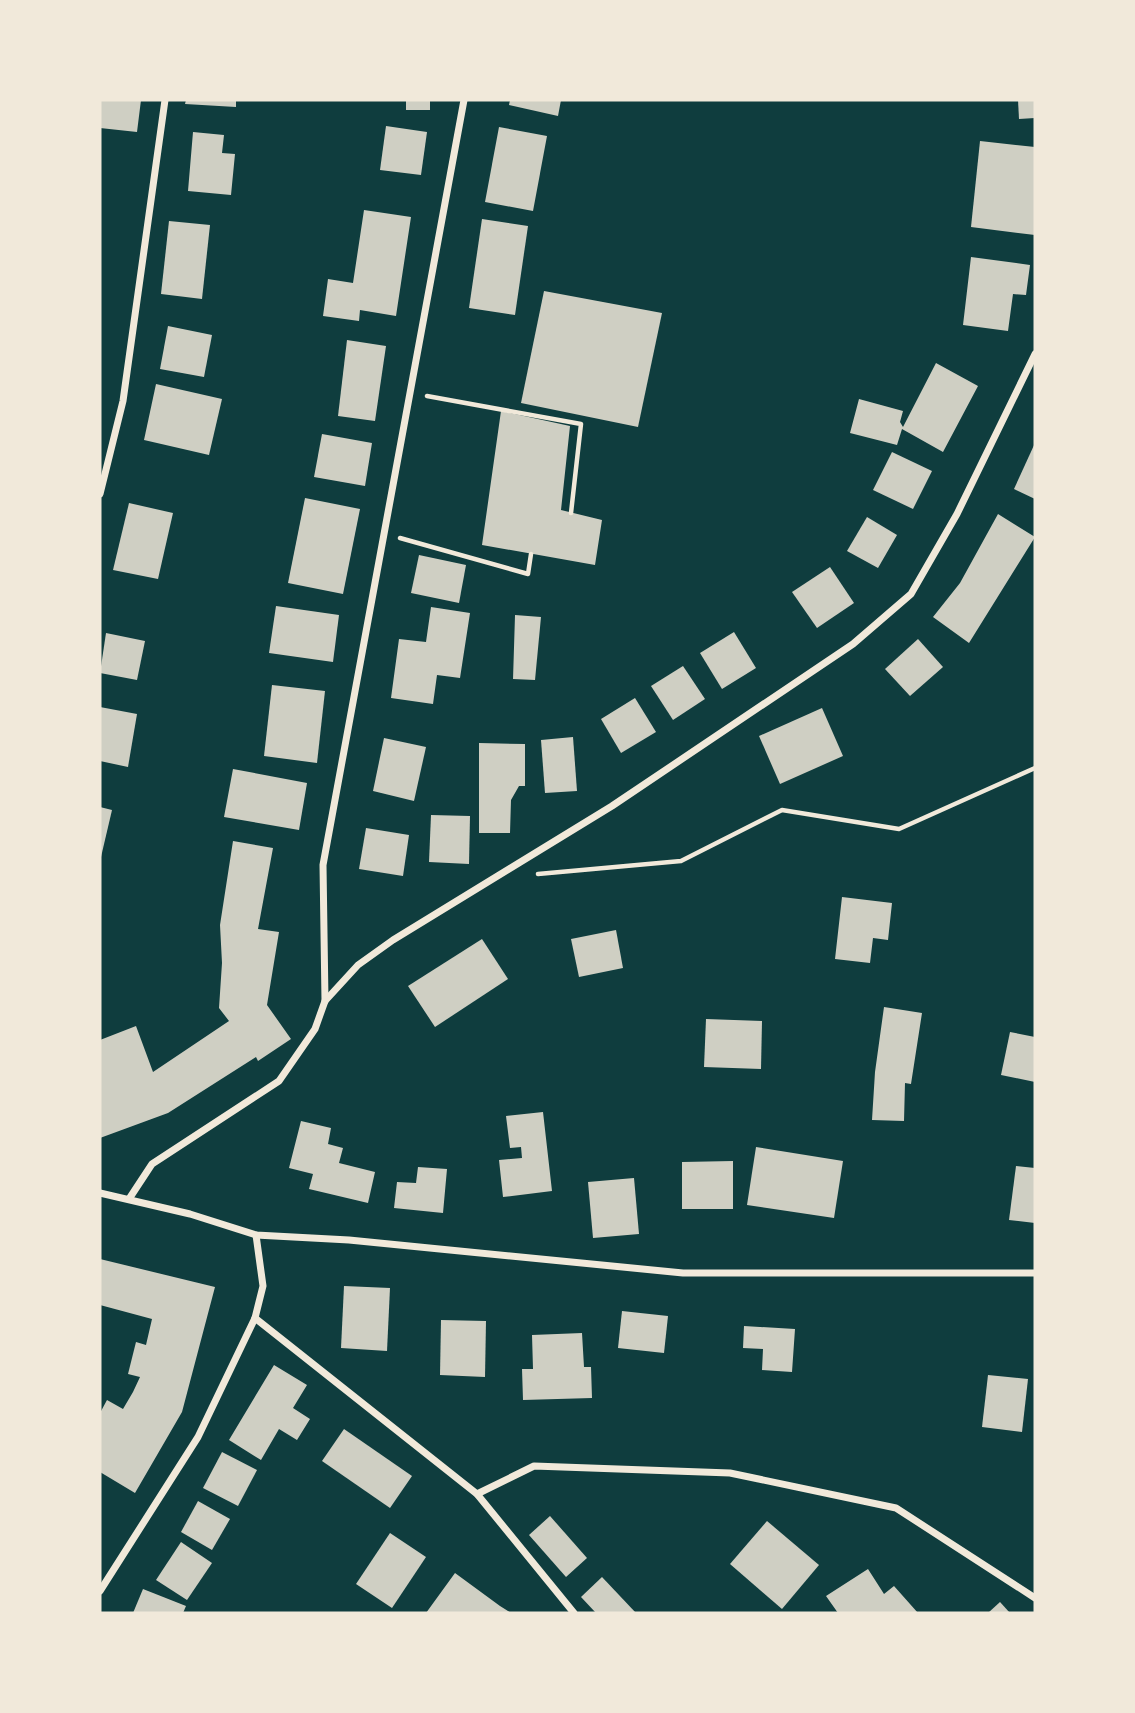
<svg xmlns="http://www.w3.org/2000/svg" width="1135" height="1713" font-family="'Fira Sans',sans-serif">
<rect width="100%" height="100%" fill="#0f3d3e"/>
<g fill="#cfcfc3">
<polygon points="100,100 141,100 137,132 100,128"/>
<polygon points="186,100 236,100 236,107 185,104"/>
<rect x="406" y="100" width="24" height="10"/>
<polygon points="510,100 561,100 558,116 509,105"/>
<polygon points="1018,100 1035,100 1035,118 1019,119"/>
<polygon points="386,126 427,132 421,175 380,170"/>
<polygon points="499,127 547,136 533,211 485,202"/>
<polygon points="193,132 224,135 222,153 235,154 231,195 188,191"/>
<polygon points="980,141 1035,147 1035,235 971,227"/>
<polygon points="364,210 411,217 396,316 360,310 359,321 323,316 328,279 353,283"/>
<polygon points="482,219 528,226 515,315 469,308"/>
<polygon points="169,221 210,225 202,299 161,294"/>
<polygon points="971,257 1030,265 1026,295 1013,294 1008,331 963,325"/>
<polygon points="544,291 662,313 638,427 521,403"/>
<polygon points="168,326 212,335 204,377 160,369"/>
<polygon points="347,340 386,346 375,421 338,416"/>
<polygon points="936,363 978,386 943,452 902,429 897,445 850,433 859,399 903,411 900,422 903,427"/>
<polygon points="156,384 222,399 209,455 144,440"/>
<polygon points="501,411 570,426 561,510 602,520 595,565 482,545"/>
<polygon points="322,434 372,443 365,486 314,477"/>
<polygon points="1035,443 1035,499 1014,489"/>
<polygon points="892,452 932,471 913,509 873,490"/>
<polygon points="305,498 360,509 343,594 288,583"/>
<polygon points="129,503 173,513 158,579 113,570"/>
<polygon points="998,514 1035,537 969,643 933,617 960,583"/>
<polygon points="867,517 897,535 878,568 847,551"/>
<polygon points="419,555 466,565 459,603 411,593"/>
<polygon points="830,567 854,603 817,628 792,592"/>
<polygon points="276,606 339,615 333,662 269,653"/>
<polygon points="431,607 470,613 460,678 437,675 433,704 391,698 399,639 426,642"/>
<polygon points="515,615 541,617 535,680 513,679"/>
<polygon points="734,632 756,668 722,689 700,653"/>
<polygon points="106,633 145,641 137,680 100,673"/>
<polygon points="918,639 943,667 910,696 885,669"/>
<polygon points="683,666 705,699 673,720 651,686"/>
<polygon points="272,685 325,691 317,763 264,756"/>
<polygon points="635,698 656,732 621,753 601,719"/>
<polygon points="100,707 137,714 128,767 100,761"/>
<polygon points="822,708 843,756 780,784 759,736"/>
<polygon points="573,737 577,791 545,793 541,740"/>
<polygon points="384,738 426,747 414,801 373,791"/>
<polygon points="479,743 525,744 525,786 519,786 511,800 510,833 479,833"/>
<polygon points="233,769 307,783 299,830 224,817"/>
<polygon points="100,807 112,810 101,857 100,857"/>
<polygon points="431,815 470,816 469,864 429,862"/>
<polygon points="366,828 409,835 403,876 359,869"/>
<polygon points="233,841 273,848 258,929 279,932 267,1005 291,1039 258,1061 256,1057 168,1113 100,1138 100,1040 136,1026 153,1072 229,1021 219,1008 222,963 220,925"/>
<polygon points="842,897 892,903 888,940 873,938 870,963 835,959"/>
<polygon points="616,930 623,968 579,977 571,939"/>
<polygon points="482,939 508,979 435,1027 408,986"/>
<polygon points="884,1007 922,1013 911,1084 905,1083 904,1121 872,1120 875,1072"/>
<polygon points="706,1019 762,1021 761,1069 704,1067"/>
<polygon points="1010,1032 1035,1037 1035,1082 1001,1075"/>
<polygon points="543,1112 552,1191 503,1197 499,1160 522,1158 521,1147 510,1148 506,1116"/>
<polygon points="301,1121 331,1128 328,1144 343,1148 339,1163 375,1172 368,1203 309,1189 313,1174 289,1168"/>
<polygon points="756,1147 843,1161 834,1218 747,1205"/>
<polygon points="733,1161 733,1209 682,1209 682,1162"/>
<polygon points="1016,1166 1035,1168 1035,1223 1009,1220"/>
<polygon points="418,1167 447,1169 443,1213 394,1208 397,1182 416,1183"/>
<polygon points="634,1178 639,1234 593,1238 588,1182"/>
<polygon points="100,1259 215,1287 182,1412 135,1493 100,1472 100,1413 107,1400 123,1409 133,1392 140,1377 128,1374 136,1342 146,1345 152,1319 100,1305"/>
<polygon points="344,1286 390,1288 387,1351 341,1348"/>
<polygon points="622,1311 668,1316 664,1353 618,1348"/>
<polygon points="441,1320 486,1321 485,1377 440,1375"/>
<polygon points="744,1326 795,1329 792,1372 762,1370 763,1349 743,1348"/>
<polygon points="582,1333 584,1367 591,1367 592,1398 523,1400 522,1369 533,1369 532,1335"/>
<polygon points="274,1365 307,1385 293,1408 310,1419 297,1440 279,1429 261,1460 229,1440"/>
<polygon points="988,1375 1028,1379 1022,1432 982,1427"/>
<polygon points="344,1429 412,1476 390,1508 322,1461"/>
<polygon points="222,1452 257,1470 238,1506 203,1488"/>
<polygon points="198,1501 230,1519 212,1550 181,1532"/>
<polygon points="550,1516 587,1558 566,1577 529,1535"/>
<polygon points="767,1521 819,1565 782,1609 730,1564"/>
<polygon points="390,1533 426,1557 392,1608 356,1584"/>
<polygon points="181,1542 212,1563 187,1600 156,1580"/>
<polygon points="868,1569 884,1594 894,1586 918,1613 838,1613 826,1596"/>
<polygon points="455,1573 500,1606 511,1613 426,1613"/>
<polygon points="602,1577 636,1613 596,1613 581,1597"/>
<polygon points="143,1589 186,1606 183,1613 133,1613"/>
<polygon points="1000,1602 1010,1613 988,1613"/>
</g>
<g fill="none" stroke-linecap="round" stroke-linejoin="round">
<g stroke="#f1e9da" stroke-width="4.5">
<polyline points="427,396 581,424 571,513"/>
<polyline points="400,538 528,574 531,554"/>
<polyline points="538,874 681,861 782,810 899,829 1035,768"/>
</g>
<g stroke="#f1e9da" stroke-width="7">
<polyline points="100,494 123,401 165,100"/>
<polyline points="325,1001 323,865 464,100"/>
<polyline points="100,1193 190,1214 256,1235 349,1240 683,1273 1035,1273"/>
<polyline points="129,1199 152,1164 279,1081 315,1029 325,1001 358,965 393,940 612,806 853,644 911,594 957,514 1035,354"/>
<polyline points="255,1318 477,1494 574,1613"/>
<polyline points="477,1494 534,1466 730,1473 896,1508 1035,1598"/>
<polyline points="100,1591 198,1437 255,1318 263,1286 256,1235"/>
</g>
</g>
<rect width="1135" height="1713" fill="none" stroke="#f1e9da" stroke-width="203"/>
</svg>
